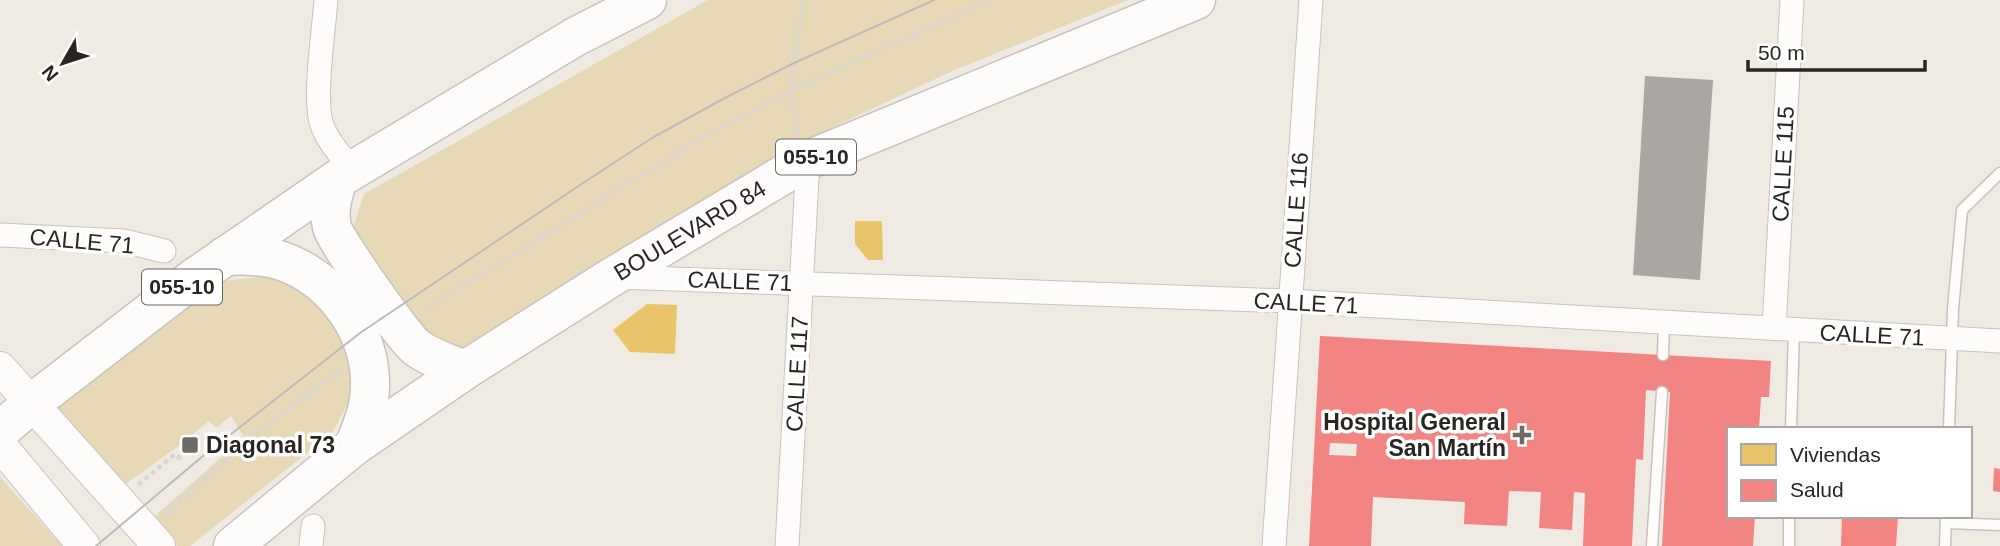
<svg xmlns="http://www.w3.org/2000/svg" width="2000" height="546" font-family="Helvetica,sans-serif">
<rect width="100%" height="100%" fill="#efebe3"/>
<g fill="#e7d8b6">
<polygon points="708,0 1128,0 952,71 800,143 464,352 432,344 353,228 364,194"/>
<polygon points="268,276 318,298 342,331 354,364 351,398 332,433 190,546 177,546 153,518 244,437 231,416 216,428 209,421 180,445 123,486 53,406 224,281"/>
<polygon points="0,477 62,546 0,546"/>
</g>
<g fill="#e9c46a">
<polygon points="855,221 882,221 883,260 868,260 855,244"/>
<polygon points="647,304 677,305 675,354 630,352 613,330"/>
</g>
<g fill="#f28482" fill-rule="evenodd">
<path d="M1320 336 1771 361 1769 397H1761L1759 429H1729V516H1755L1753 546H1662L1670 392 1646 390 1643 460 1636 459 1632 546H1583L1585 493 1574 492 1572 530 1539 528 1541 492 1509 491 1507 526 1464 524 1465 502 1373 497 1371 546H1309ZM1330 443 1357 444 1356 456 1329 455Z"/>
<polygon points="1994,468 2000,469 2000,492 1993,491"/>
<polygon points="1842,516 1898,516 1896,546 1841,546"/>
</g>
<polygon fill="#aaa7a2" points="1645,76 1713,80 1700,280 1633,275"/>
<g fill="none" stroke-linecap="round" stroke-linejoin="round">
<defs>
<g id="lane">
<polyline points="1663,355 1664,322"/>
<polyline points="1791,429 1794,331"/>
<polyline points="1949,429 1953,309 1962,210 2000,173"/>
<polyline points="1946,523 2000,525"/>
<polyline points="1652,546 1662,392"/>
<polyline points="1789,546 1789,516"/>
<polyline points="1945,546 1946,516"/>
</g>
<g id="street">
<path d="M326 0C324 28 313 102 322 125 328 142 342 157 353 171"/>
<polyline points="0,235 124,241 164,251"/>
<polyline points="618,277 1289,301 2000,341"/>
<polyline points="1774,328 1792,0"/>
<polyline points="311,546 313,526"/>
<polyline points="787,546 808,160"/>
<polyline points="1274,546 1311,0"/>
</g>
<g id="secondary">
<polyline points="0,368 159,546"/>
<polyline points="0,445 84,546"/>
</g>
<g id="highway">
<path d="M338 179C333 195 328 210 332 227 335 240 404 338 416 347 430 358 448 363 465 370"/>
<path d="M225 256C243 255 261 255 279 260 337 279 377 339 369 400 367 416 360 431 354 446"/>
<polyline points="0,431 32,403 194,278 338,179 575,37 647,0"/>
<path id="s1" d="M233 546 354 446 465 370 612 277 808 160 1196 0"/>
</g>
</defs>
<use href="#lane" stroke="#c7c4be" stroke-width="13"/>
<use href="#street" stroke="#c7c4be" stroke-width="25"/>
<use href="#secondary" stroke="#c7c4be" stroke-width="34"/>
<use href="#highway" stroke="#c7c4be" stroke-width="41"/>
<g stroke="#d9d7d5" stroke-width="4.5" stroke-dasharray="5 3.5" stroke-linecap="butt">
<polyline points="798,134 790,91 804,0"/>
<polyline points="424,310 708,134 790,91 989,0"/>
<polyline points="138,485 175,454 183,461"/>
<polyline points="166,514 254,435 340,370"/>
</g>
<use href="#lane" stroke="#fdfcfb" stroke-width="10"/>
<use href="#street" stroke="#fdfcfb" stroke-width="23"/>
<use href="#secondary" stroke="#fdfcfb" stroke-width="32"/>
<use href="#highway" stroke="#fdfcfb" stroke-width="38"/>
<polyline stroke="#bcbbb8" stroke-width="2" points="96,546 203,456 360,333 580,185 652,138 721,100 794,63 934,0"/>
</g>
<g fill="#6e6b65" stroke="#fff" stroke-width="2.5">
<path d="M1518.5 424.5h7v7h7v7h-7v7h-7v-7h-7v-7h7z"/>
<rect x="181" y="436" width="18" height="18" rx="3.5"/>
</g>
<g text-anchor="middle" stroke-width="7" stroke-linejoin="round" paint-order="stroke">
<g fill="#fff" stroke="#696764" stroke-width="2">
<rect x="776" y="139.5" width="80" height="35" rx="5"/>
<rect x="142" y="269.5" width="80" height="35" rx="5"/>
</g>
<g font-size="21" font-weight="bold" fill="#292621">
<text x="816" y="164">055-10</text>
<text x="182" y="294">055-10</text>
</g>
<g font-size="23" fill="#292621" stroke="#fff">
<text transform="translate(1783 164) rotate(-87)" y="8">CALLE 115</text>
<text transform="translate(1296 210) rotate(-86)" y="8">CALLE 116</text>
<text dy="8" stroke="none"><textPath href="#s1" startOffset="556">BOULEVARD 84</textPath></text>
<text transform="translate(82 241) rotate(5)" y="8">CALLE 71</text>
<text transform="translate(740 281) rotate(2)" y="8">CALLE 71</text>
<text transform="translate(1306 303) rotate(3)" y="8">CALLE 71</text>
<text transform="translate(1872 335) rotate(3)" y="8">CALLE 71</text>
<text transform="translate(797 374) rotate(-87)" y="8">CALLE 117</text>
</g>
<g font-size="23" font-weight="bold" fill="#292621" stroke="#fff" text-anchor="end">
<text x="1506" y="430">Hospital General<tspan x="1506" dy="26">San Martín</tspan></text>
<text x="206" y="453" text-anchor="start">Diagonal 73</text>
</g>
</g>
<rect x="1727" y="427" width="245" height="91" fill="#ffffff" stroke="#a9a8a6" stroke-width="2"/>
<rect x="1741" y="444" width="35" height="21" fill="#e9c46a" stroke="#a9a8a6" stroke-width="2"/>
<text x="1790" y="462" font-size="21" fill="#292621">Viviendas</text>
<rect x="1741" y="480" width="35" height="21" fill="#f28482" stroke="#a9a8a6" stroke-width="2"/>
<text x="1790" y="497" font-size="21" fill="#292621">Salud</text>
<g transform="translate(63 63) rotate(231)" stroke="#ffffff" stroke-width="5" paint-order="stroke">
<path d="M0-5L12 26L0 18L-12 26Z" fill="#292621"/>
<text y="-10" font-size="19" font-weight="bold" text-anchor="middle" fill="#292621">N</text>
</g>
<path d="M1748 60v10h177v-10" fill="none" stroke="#292621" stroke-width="3.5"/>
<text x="1758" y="60" font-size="21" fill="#292621" stroke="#ffffff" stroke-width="5" paint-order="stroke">50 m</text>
</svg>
